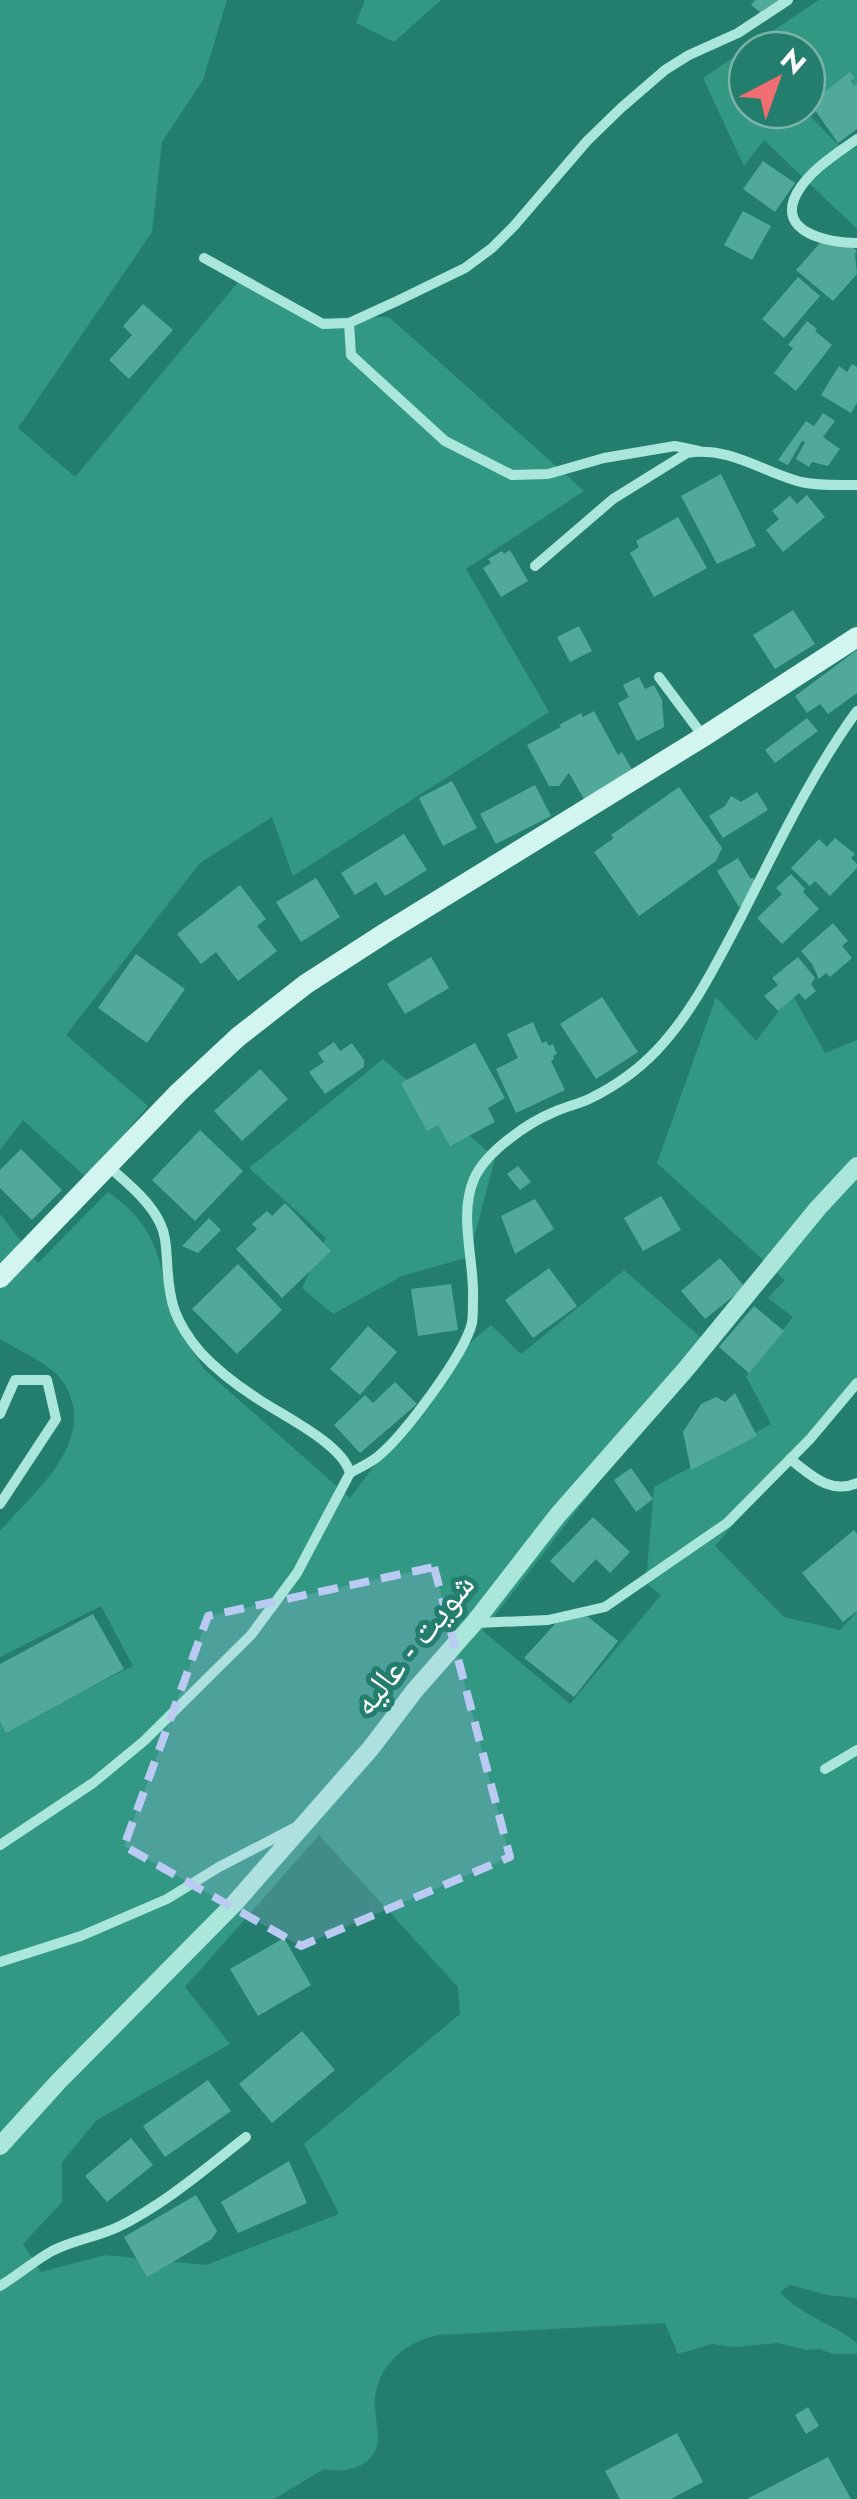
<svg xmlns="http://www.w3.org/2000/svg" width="857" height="2499" font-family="Jost,'Noto Naskh Arabic',sans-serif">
<rect width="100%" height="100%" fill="#247e6e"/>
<g fill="#329884" fill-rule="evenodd">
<polygon points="0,0 227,0 203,80 162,142 152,232 18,428 75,477 240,280 305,318 389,317 584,491 466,569 549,712 293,876 272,817 200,863 66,1035 148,1106 87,1178 23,1120 0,1150"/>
<polygon points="365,0 441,0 394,42 356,23"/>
<path d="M819 0H857V84L810 116 845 152 857 147V229L764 140 744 166 703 78ZM747 50H807V110H747Z"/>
<path d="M792 994 825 1053 857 1040V1381L715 1546 784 1617 840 1630 857 1612V2298L827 2295 790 2285 780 2292C801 2316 833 2323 857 2343V2354H833L820 2349 808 2350 777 2343 734 2347 712 2344 678 2354 665 2323 438 2335C406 2342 378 2364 375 2399 374 2412 378 2425 378 2439 377 2466 346 2474 324 2469L274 2499H0V1710L10 1728 133 1666 101 1606 0 1657V1531C31 1495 88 1450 71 1398 68 1389 62 1378 54 1372 39 1359 17 1349 0 1339V1214L38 1263 108 1192C133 1209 151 1230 159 1260 163 1273 164 1286 169 1298 178 1323 190 1347 204 1369L350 1498 458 1353 491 1325 521 1354 624 1270 707 1343 483 1631 570 1704 661 1595 646 1583 654 1487 771 1424 746 1376 793 1317 768 1298 785 1280 657 1163 716 997 756 1041ZM319 1835 458 1987 460 2014 304 2144 339 2214 206 2265 105 2255 41 2272 23 2244 62 2202V2162L97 2120 230 2044 185 1987Z"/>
<polygon points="383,1059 495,1158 469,1257 402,1276 333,1314 302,1288 326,1238 249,1168"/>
</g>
<g fill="#51a999">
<polygon points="755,0 781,0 761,13 751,5"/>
<polygon points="850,72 855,78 850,81 854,86 857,84 857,129 838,143 810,103"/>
<polygon points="763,161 795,183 775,212 743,189"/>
<polygon points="743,211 771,226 752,260 724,245"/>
<polygon points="820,243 851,246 857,251 855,254 857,274 833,301 796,270"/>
<polygon points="798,277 820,296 784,338 762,319"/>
<polygon points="143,304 173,330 129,379 109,360 132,335 123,326"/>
<polygon points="807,321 817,329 815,331 832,345 796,391 774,373 793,348 788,345"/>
<polygon points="852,364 857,367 857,403 851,413 821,395 839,366 847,372"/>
<polygon points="823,413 835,421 823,437 840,449 828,466 812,462 809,467 796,459 805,442 802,441 788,465 778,460 806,421 814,426"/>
<polygon points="721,474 756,546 717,564 681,496"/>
<polygon points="807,495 825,517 783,552 766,530 779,519 772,511 790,496 797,504"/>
<polygon points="678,517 707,568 654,597 630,553 639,547 636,541"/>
<polygon points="510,550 528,581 501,597 483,568 491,563 488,559 502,551 504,554"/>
<polygon points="793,610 815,644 775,669 753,635"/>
<polygon points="579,626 592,651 570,662 557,637"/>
<polygon points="857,650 857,693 828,714 820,704 807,713 795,696"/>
<polygon points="639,677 645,689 654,685 662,700 664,727 637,741 618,703 629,697 623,685"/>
<polygon points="594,711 618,755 622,752 633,771 584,799 569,773 559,786 549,786 527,745 561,727 559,725 581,713 583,717"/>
<polygon points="807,718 818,731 775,763 765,750"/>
<polygon points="452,781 477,828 443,846 419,798"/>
<polygon points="535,785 551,816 496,844 480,814"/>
<polygon points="679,787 722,848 716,861 639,916 594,852 614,838 611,835"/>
<polygon points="757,792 768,810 723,838 709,816 725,806 731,796 741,802"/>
<polygon points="404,834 427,870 385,896 376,882 355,895 341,873"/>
<polygon points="835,838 855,854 851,858 857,864 857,868 830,896 815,881 810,886 791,868 819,839 827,847"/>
<polygon points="738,858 750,878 754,878 754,887 748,901 739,907 717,871"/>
<polygon points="791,874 805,889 803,892 819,909 782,944 757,918 782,894 776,888"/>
<polygon points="316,878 340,917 301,942 276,902"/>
<polygon points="240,885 266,919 257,926 277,951 238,981 216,952 201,964 177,934"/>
<polygon points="833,923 848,941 842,946 852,958 830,977 826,973 819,979 812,964 801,951"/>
<polygon points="136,954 185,989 147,1043 98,1008"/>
<polygon points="431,957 449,988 405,1014 387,984"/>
<polygon points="798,957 815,978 811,984 816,991 805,1000 799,993 778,1011 764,996 778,985 772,978"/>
<polygon points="602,997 638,1052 596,1079 560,1024"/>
<polygon points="533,1022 542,1043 546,1041 549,1046 553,1044 557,1054 553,1056 554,1059 551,1061 565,1090 516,1113 496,1069 518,1058 507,1034"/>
<polygon points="334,1042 340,1051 352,1043 364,1060 364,1067 325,1094 309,1072 324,1062 318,1053"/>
<polygon points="475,1043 505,1098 488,1108 495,1122 450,1146 438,1125 427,1131 401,1083"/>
<polygon points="260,1069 288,1099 242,1141 214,1111"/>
<polygon points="200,1130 243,1171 195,1221 152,1180"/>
<polygon points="21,1149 62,1190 32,1220 0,1188 0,1170"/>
<polygon points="518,1166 531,1182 520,1190 507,1174"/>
<polygon points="661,1196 681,1230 643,1251 624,1218"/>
<polygon points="535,1199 554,1229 515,1254 501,1216"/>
<polygon points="285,1203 331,1251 282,1298 236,1249 257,1229 252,1224 267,1211 272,1216"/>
<polygon points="209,1218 221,1230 198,1253 182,1246"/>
<polygon points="720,1258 745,1287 705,1319 681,1291"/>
<polygon points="238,1264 282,1310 237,1354 192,1309"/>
<polygon points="549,1268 577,1306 533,1338 505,1300"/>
<polygon points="451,1284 458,1330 418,1336 411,1289"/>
<polygon points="754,1306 784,1331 749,1373 719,1347"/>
<polygon points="368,1326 397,1352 360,1395 330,1369"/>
<polygon points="395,1382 417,1404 360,1453 334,1425 365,1395 373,1403"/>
<polygon points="735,1393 757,1436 691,1470 683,1432 701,1404 716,1397 725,1402"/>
<polygon points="631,1468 653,1499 636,1512 614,1480"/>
<polygon points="593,1517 630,1552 610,1573 596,1559 573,1583 550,1561"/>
<polygon points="854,1530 857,1534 857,1611 843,1622 802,1573"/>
<polygon points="93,1614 124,1669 6,1733 0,1721 0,1664"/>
<polygon points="587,1616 618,1641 574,1697 524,1658 556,1623"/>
<polygon points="284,1938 311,1985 258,2016 230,1969"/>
<polygon points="302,2031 335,2070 272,2123 239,2084"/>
<polygon points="208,2080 231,2111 165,2157 143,2126"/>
<polygon points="131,2138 153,2165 107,2202 85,2176"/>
<polygon points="289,2161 307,2203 238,2233 221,2202"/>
<polygon points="196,2195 217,2231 212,2239 147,2277 124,2237"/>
<polygon points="808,2407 819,2426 806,2434 795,2415"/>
<polygon points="677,2433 703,2482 671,2499 620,2499 605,2471"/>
<polygon points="828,2457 851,2499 747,2499"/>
</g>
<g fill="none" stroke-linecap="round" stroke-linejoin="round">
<g stroke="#aae6da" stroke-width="10">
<path d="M857 139C836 154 810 170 797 193 775 233 830 243 857 243"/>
<polyline points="204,258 323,324 349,323 397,301 465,268 492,248 514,226 587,141 621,108 665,70 689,55 738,33 788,0"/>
<polyline points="349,323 351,355 445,441 512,475 548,474 604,458 675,446 699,451"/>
<path d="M535 566 613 499 687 453C730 446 762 472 801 482 820 486 838 485 857 485"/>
<polyline points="659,677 703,736"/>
<polyline points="0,1414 15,1380 47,1380 56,1419 0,1504"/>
<path d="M790 1459C811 1475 830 1495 857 1483"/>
<path d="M350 1473C359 1468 368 1464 376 1458 403 1437 464 1355 472 1323 473 1316 473 1307 473 1300 475 1262 458 1216 474 1179 486 1152 527 1123 554 1112 565 1107 578 1104 589 1099 614 1087 638 1070 657 1050 692 1013 714 968 738 923 775 851 809 777 857 711"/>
<polyline points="475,1623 548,1620 605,1607 727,1523 810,1439 857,1383"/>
<polyline points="825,1769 857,1750"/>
<path d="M0 1845 93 1783 144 1741 251 1635 297 1573 350 1473C342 1443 281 1415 255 1397 235 1384 217 1370 201 1353 174 1321 169 1302 167 1261 166 1248 166 1235 160 1223 149 1200 127 1183 108 1166"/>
<polyline points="0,1962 81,1936 167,1899 219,1867 294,1828"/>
<path d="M0 2286C18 2275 34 2261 52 2251 73 2240 97 2237 118 2227 165 2204 205 2169 246 2137"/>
</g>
<polyline stroke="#aae6da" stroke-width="18" points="0,2146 58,2082 234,1904 371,1748 415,1690 474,1623 557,1516 686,1369 818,1208 857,1166"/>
<polyline stroke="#d3f5ef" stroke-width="20" points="0,1278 179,1092 238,1037 306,984 385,933 703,737 857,637"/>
</g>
<path fill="#bbcaf3" fill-opacity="0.2" stroke="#bbcaf3" stroke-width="8" stroke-dasharray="20 12" stroke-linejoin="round" d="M434 1567 510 1857 301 1946 124 1846 208 1616Z"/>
<g text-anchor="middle" stroke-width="10" stroke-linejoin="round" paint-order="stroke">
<g font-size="35" fill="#fff" stroke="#247e6e">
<text transform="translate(413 1644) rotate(-51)" y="12">شويت - عاليه</text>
</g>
</g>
<g transform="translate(777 80) rotate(41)"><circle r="48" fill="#247e6e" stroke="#7cb2a8" stroke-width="2.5"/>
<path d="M0-8L18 38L0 25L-18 38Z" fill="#f06e71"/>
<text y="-15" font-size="28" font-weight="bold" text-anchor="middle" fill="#ffffff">N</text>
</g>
</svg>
